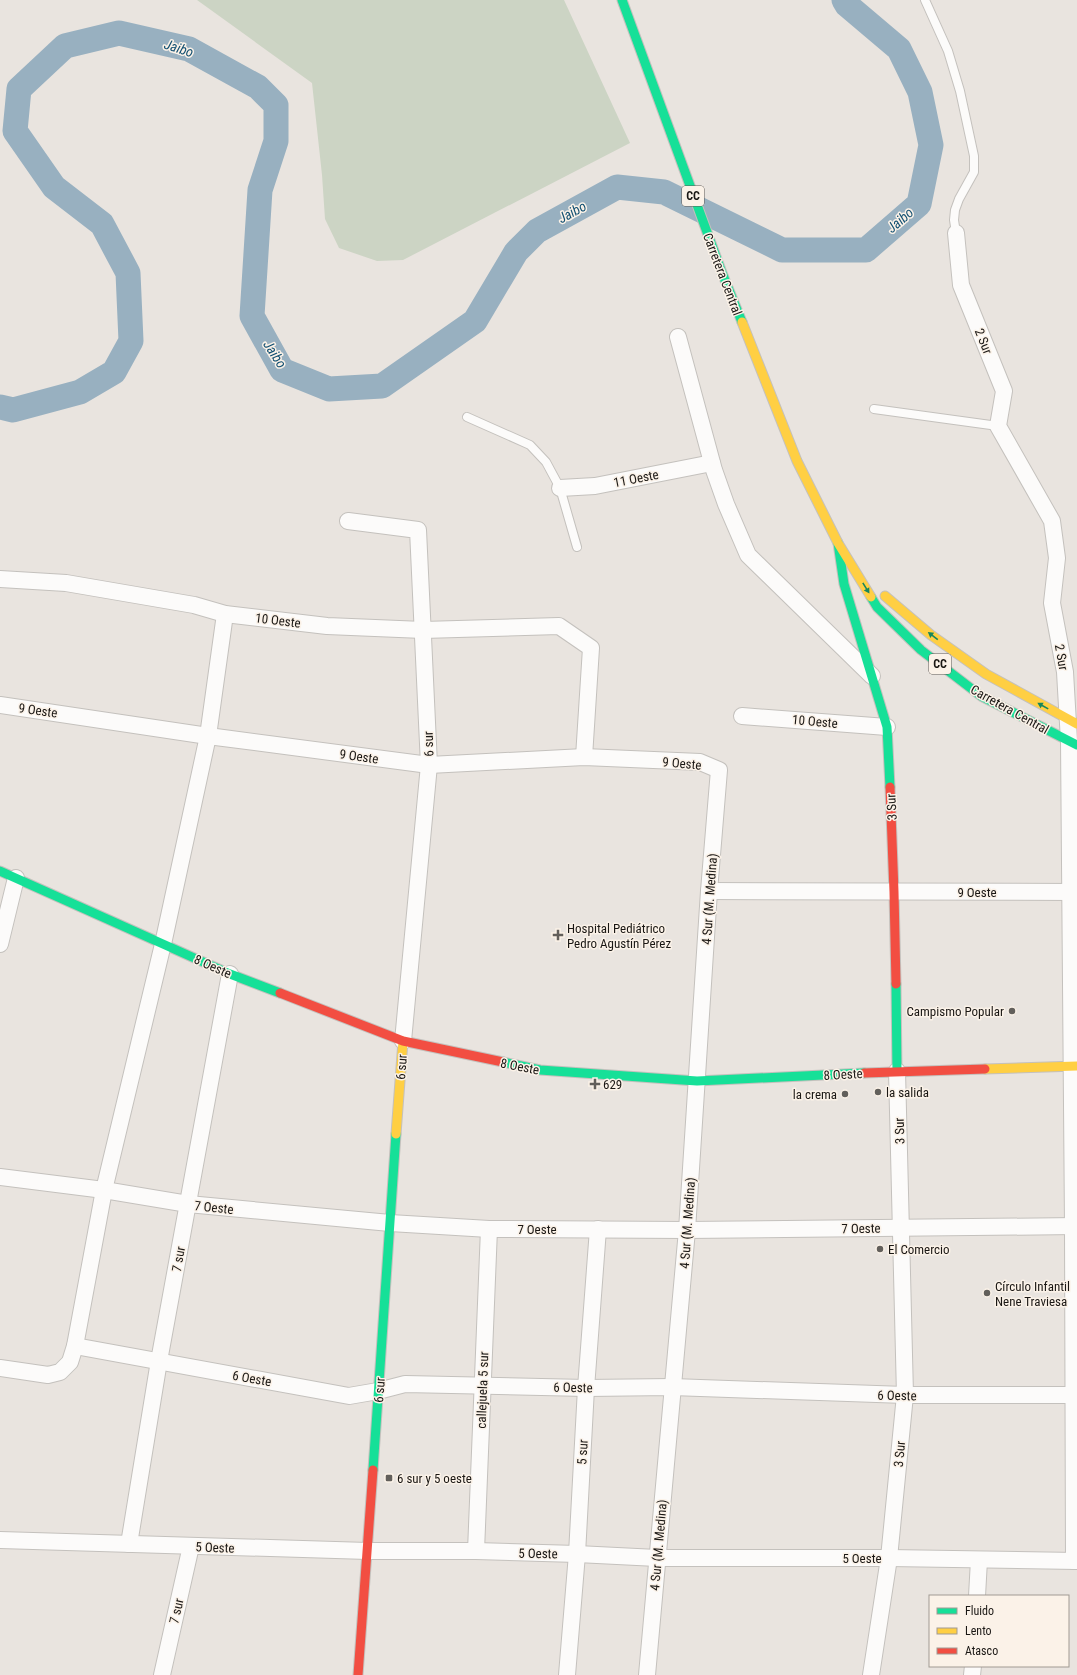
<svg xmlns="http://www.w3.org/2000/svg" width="1077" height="1675" font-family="'Roboto Condensed',sans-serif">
<rect width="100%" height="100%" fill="#e9e4df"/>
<polygon fill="#ccd4c4" points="197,0 564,0 630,143 403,260 377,261 339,248 325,219 322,175 312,83"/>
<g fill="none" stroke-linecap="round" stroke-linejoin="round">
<polyline stroke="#98b0c0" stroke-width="25" points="0,407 13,410 80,392 114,372 131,341 128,273 102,224 54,187 15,131 19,89 65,46 119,33 189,49 258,87 276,105 276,141 260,190 252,316 282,370 329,389 382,386 475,321 516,252 537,231 617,187 664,192 782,250 866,250 919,204 931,145 920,92 899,49 847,5 844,0"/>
<defs>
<g id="lane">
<polyline points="925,0 948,51 960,91 974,156 974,172 959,199 955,210 954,220 956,233"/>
<polyline points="874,409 998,426"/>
<polyline points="467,417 530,445 546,462 560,488 577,547"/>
</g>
<g id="street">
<polyline points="956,233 961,285 1004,391 998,426 1052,521 1057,558 1052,603 1065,672 1069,741 1073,1226 1074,1561"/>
<polyline points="678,337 714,470 726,504 748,555 872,676"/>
<polyline points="560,488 595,486 712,463"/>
<polyline points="348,521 418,530 429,765 403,1041"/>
<polyline points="0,579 66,583 194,605 225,614 327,626 423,630 559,626 591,648 584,757"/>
<polyline points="0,705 208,736 429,765 584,757 700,762 719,770 709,891 687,1230 647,1675"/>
<polyline points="742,716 887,727"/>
<polyline points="709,891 1077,892"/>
<polyline points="0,944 16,878"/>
<polyline points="0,1177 104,1190 188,1204 390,1223 489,1229 687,1230 1077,1226"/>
<polyline points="75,1346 349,1396 378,1391 405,1384 586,1388 672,1387 905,1395 1077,1395"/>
<polyline points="0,1368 48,1375 60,1372 70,1362 75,1346 104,1190 163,944 208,736 225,614"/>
<polyline points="0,1540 368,1551 476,1551 577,1554 657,1558 889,1558 1077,1561"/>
<polyline points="129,1544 159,1361 230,974"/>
<polyline points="476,1551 489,1229"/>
<polyline points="977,1596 979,1560"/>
<polyline points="162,1675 191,1546"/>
<polyline points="567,1675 577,1554 586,1388 598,1229"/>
<polyline points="871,1675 889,1558 905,1395 897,1071"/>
<polyline points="972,1675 973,1666"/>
</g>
<g id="fast">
<polyline points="622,0 722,273 742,322"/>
<polyline points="838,543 844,584 887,727 890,787"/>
<polyline points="871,597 877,607 921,650 981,696 1077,745"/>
<polyline points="0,871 230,974 280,993"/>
<polyline points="896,984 897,1071"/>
<polyline points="503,1062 540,1070 697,1081 864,1073"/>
<polyline points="373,1470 396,1134"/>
</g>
<g id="slow">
<polyline points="742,322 797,461 838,543 871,597"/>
<polyline points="885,596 931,635 986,674 1077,724"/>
<polyline points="985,1069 1077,1066"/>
<polyline points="396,1134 403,1041"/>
</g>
<g id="jam">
<polyline points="890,787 894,892 896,984"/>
<polyline points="280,993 403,1041 503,1062"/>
<polyline points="864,1073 985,1069"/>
<polyline points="358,1675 373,1470"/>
</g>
</defs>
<use href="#lane" stroke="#c4c1bd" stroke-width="10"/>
<use href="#street" stroke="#c4c1bd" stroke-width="18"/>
<use href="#fast" stroke="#c4c1bd" stroke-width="11"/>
<use href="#slow" stroke="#c4c1bd" stroke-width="11"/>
<use href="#jam" stroke="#c4c1bd" stroke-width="11"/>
<use href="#lane" stroke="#fcfbfa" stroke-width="8"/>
<use href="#street" stroke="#fcfbfa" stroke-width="16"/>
<use href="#fast" stroke="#16e098" stroke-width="9"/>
<use href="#slow" stroke="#ffcf43" stroke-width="9"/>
<use href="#jam" stroke="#f24e42" stroke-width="9"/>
</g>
<defs><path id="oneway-solid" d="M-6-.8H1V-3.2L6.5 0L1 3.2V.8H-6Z"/></defs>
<g fill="#18865d">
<use href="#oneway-solid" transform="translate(866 588) rotate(58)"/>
<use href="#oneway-solid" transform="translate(933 636) rotate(-143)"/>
<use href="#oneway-solid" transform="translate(1043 706) rotate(-151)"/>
</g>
<g fill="#625f5b" stroke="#fbf2e8" stroke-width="1.5">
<path d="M556 929h4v4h4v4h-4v4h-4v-4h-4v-4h4z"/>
<circle cx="1012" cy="1011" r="4"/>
<path d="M593 1078h4v4h4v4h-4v4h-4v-4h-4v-4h4z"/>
<circle cx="878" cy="1092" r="4"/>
<circle cx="845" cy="1094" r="4"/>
<circle cx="880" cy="1249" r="4"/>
<circle cx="987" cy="1293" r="4"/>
<rect x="385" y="1474" width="8" height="8" rx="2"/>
</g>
<g text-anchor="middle" stroke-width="3" stroke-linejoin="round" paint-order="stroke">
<g fill="#fbf2e8" stroke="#5e5954" stroke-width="1">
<rect x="682" y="186" width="22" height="20" rx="3"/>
<rect x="929" y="654" width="22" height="20" rx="3"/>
</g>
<g font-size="12" font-weight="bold" fill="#1a1714">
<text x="693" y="200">CC</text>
<text x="940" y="668">CC</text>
</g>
<g font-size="13" fill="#1a1714" stroke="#fbf2e8">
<text transform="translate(723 274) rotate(69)" y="5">Carretera Central</text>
<text transform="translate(984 341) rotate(68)" y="5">2 Sur</text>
<text transform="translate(636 478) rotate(-11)" y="5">11 Oeste</text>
<text transform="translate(278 620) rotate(7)" y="5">10 Oeste</text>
<text transform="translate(1062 657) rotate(80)" y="5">2 Sur</text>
<text transform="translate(1010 709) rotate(29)" y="5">Carretera Central</text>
<text transform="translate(38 710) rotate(8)" y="5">9 Oeste</text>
<text transform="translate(815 721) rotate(5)" y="5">10 Oeste</text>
<text transform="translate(428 744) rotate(-92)" y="5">6 sur</text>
<text transform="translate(359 756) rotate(8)" y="5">9 Oeste</text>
<text transform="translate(682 763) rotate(5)" y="5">9 Oeste</text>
<text transform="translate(891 807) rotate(-93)" y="5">3 Sur</text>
<text x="977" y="897">9 Oeste</text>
<text transform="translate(709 899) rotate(-86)" y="5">4 Sur (M. Medina)</text>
<text transform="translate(213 966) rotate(24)" y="5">8 Oeste</text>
<text transform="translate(520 1066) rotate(11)" y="5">8 Oeste</text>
<text transform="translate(401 1067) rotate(-86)" y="5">6 sur</text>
<text transform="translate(843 1074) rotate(-3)" y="5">8 Oeste</text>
<text transform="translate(899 1131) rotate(-92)" y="5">3 Sur</text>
<text transform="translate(214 1207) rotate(6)" y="5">7 Oeste</text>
<text transform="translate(687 1223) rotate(-86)" y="5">4 Sur (M. Medina)</text>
<text transform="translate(861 1228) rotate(-1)" y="5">7 Oeste</text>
<text x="537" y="1234">7 Oeste</text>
<text transform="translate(178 1259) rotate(-80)" y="5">7 sur</text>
<text transform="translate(252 1378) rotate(10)" y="5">6 Oeste</text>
<text transform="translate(573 1387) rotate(1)" y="5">6 Oeste</text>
<text transform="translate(379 1390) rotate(-86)" y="5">6 sur</text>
<text transform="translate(482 1390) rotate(-88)" y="5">callejuela 5 sur</text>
<text transform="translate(897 1395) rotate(1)" y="5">6 Oeste</text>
<text transform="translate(582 1452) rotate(-87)" y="5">5 sur</text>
<text transform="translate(899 1454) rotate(-85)" y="5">3 Sur</text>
<text transform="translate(658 1545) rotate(-85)" y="5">4 Sur (M. Medina)</text>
<text transform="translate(215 1547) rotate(2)" y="5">5 Oeste</text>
<text transform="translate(538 1553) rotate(1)" y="5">5 Oeste</text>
<text x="862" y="1563">5 Oeste</text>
<text transform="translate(176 1611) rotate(-77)" y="5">7 sur</text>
</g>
<g font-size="13" fill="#1a1714" stroke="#fbf2e8" text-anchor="start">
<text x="567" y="933">Hospital Pediátrico<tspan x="567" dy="15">Pedro Agustín Pérez</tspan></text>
<text x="1004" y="1016" text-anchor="end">Campismo Popular</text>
<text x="603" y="1089">629</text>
<text x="886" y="1097">la salida</text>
<text x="837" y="1099" text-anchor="end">la crema</text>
<text x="888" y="1254">El Comercio</text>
<text x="995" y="1291">Círculo Infantil<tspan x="995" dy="15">Nene Traviesa</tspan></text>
<text x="397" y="1483">6 sur y 5 oeste</text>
</g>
<g font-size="14" font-style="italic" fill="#114f71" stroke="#fbf2e8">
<text transform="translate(179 48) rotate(18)" y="5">Jaibo</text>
<text transform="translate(572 212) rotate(-29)" y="5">Jaibo</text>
<text transform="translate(900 220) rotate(-41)" y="5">Jaibo</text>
<text transform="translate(275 354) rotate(57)" y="5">Jaibo</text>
</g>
</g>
<rect x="929" y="1595" width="140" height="72" fill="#fbf2e8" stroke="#a19a93"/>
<rect x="937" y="1608" width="20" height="6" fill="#16e098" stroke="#a19a93"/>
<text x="965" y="1615" font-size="12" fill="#1a1714">Fluido</text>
<rect x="937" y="1628" width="20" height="6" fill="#ffcf43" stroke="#a19a93"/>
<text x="965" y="1635" font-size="12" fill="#1a1714">Lento</text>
<rect x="937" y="1648" width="20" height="6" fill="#f24e42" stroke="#a19a93"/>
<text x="965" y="1655" font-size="12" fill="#1a1714">Atasco</text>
</svg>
